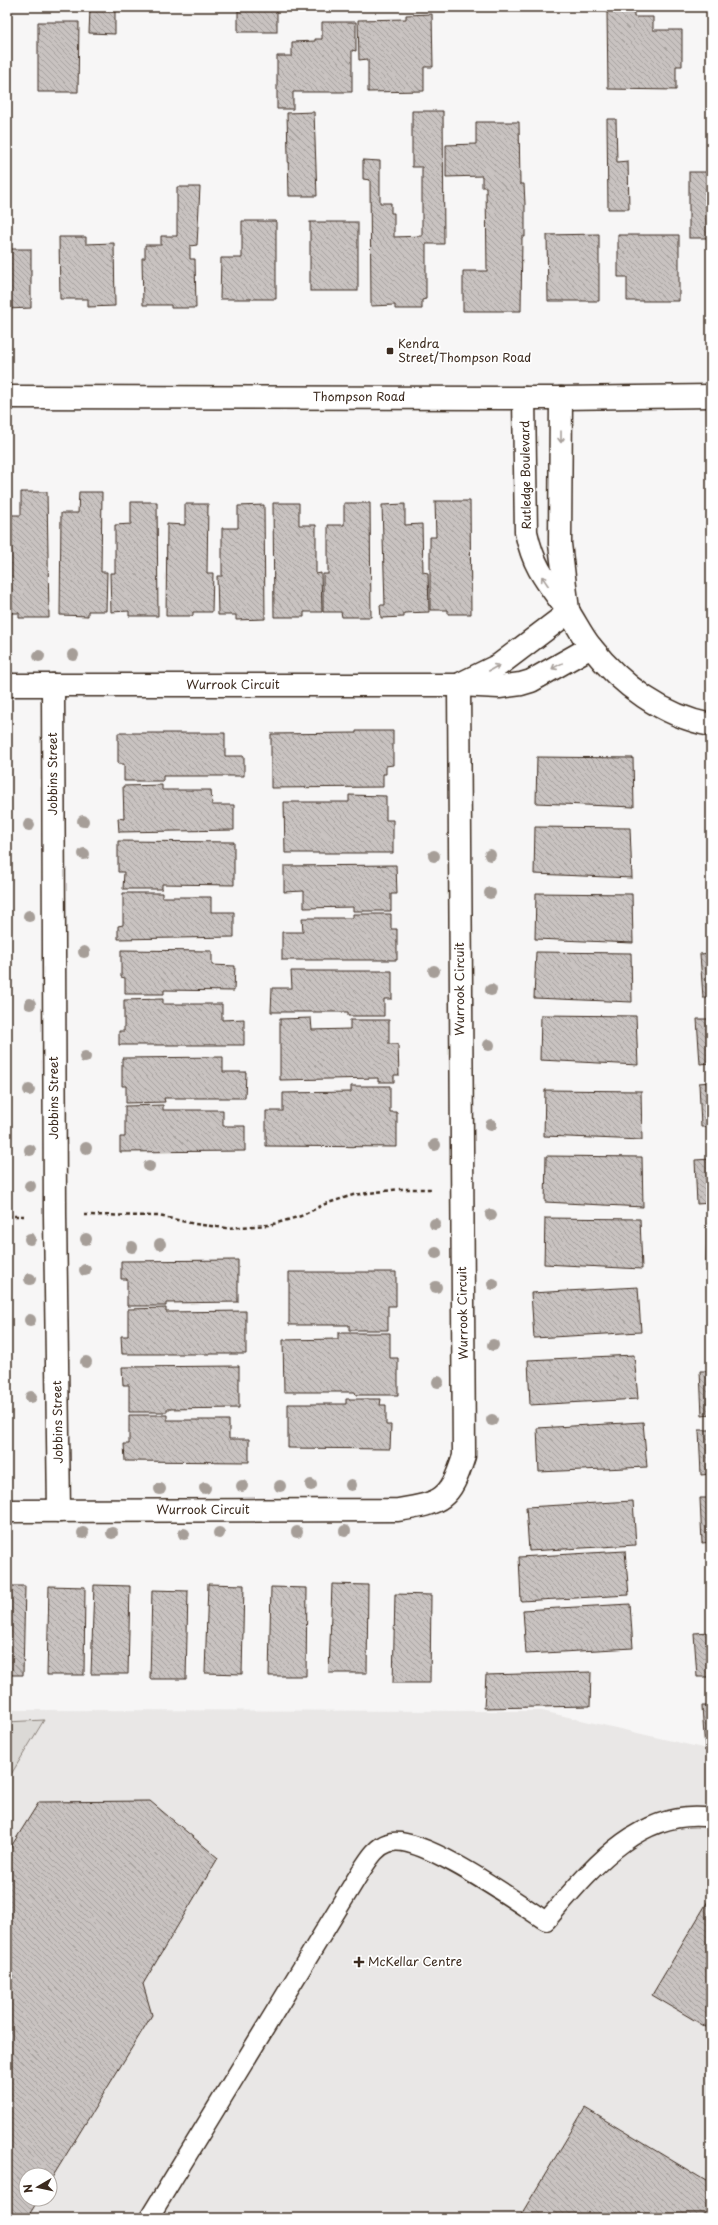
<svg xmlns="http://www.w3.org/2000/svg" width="718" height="2225" font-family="'Playpen Sans',sans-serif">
<defs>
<pattern id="building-back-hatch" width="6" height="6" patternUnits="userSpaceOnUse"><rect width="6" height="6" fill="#c9c3c1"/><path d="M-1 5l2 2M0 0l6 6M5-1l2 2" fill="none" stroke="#a49f9c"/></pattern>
</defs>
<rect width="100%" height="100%" fill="#f7f6f6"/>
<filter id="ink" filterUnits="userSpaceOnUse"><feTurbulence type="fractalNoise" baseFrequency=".025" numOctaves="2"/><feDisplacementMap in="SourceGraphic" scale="8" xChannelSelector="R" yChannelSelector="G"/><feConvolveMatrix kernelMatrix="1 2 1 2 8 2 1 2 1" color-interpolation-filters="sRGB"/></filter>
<g filter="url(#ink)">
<path fill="#e9e7e6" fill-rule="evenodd" d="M7 1710 542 1711 711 1750V2218H7ZM26 2175H50V2199H26Z"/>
<polygon fill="#dbd9d6" stroke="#8b827a" points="44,1720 7,1781 7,1722"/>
<g fill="url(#building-back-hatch)" stroke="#3b2a1e">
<polygon points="52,7 115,7 115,34 89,33 90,9"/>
<rect x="238" y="7" width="39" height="25"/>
<polygon points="607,11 634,11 634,17 653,17 653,30 682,30 682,66 676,66 676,90 608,89"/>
<polygon points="432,14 433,67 424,67 424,91 368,92 368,59 359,60 358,20 406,19 406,15"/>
<polygon points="38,22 79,22 78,92 38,92"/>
<polygon points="322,22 356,22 356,51 352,50 352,92 293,92 293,109 277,109 277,56 292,56 292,42 315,41 315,39 322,39"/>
<polygon points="412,111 443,111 444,244 426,244 426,299 422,300 422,309 395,309 395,305 371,306 370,180 363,179 363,160 380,161 380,203 391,203 391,213 394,213 394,237 422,236 422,167 412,167"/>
<polygon points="314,112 317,196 289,196 287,113"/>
<polygon points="607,119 616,119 617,162 628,161 629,209 608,209"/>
<polygon points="476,122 519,122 520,184 524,184 525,204 525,237 522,237 521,311 463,311 463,271 487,271 486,187 482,187 482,176 446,177 446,145 476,144"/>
<rect x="689" y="172" width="22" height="66"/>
<polygon points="177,187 200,187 197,245 190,246 190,259 195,259 196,308 171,308 171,305 143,305 142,258 145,258 145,245 161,245 161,236 177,236"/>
<polygon points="242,221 276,221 276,299 220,299 221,258 242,258"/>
<rect x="310" y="222" width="48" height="69"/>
<polygon points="599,234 599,301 548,301 547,235"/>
<polygon points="618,235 679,235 679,301 627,301 627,277 618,277"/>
<polygon points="59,237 86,237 86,244 114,243 115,306 88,307 88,299 60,299"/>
<polygon points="7,249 31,249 31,308 7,309"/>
<rect x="710" y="251" width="1" height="46"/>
<polygon points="21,492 47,492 49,618 19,618 19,613 7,613 7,515 21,515"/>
<polygon points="79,492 102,492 101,572 107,572 106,611 88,611 88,616 60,615 61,513 78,513"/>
<polygon points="435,501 470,501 471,614 448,614 448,610 430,610 430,537 436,537"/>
<polygon points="131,502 157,502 158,616 129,616 129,611 111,612 110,573 115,573 115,525 131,524"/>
<polygon points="273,503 299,503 299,525 316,525 316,574 321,573 322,612 304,612 304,617 274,617"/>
<polygon points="344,503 370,503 371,617 342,617 341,612 323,612 323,574 328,574 328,525 344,525"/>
<polygon points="185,504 208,504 207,573 213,573 212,612 193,612 193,616 166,616 167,524 185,525"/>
<polygon points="405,504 405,525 422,524 423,572 428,573 429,612 404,613 404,617 381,618 380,605 385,605 382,505"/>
<polygon points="264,505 265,619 236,620 236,615 218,615 217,576 222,576 222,528 238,528 238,506"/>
<polygon points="356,731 393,731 393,765 386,766 386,774 383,774 383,787 271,788 271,734 356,733"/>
<polygon points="118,733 225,733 225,756 244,756 244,776 163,776 163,781 124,781 124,764 118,764"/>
<polygon points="537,757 633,758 634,807 536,803"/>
<polygon points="162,785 162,790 211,790 212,805 234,805 234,830 119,832 118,818 124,819 123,786"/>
<polygon points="349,795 386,796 386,820 393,820 393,853 285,853 284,802 349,802"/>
<polygon points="535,827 630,828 632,878 534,874"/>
<polygon points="118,841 234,842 234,885 162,884 162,889 123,889 124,872 118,872"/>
<polygon points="396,865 397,894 391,894 391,911 353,911 353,907 304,908 304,891 284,892 284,866"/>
<polygon points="709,885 711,885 711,922"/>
<polygon points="123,893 162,893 162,897 211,897 211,912 234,912 234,937 118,939 118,926 123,925"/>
<polygon points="536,893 632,894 633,943 535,939"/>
<polygon points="353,914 391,914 391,929 397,929 397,960 282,960 282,932 303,932 302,918 353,918"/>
<polygon points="121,950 212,951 212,965 235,966 234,991 164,990 164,994 125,994 125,978 121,977"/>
<polygon points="536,952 631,953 632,1002 534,998"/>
<polygon points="711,953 711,998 703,998 700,954"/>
<polygon points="291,971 392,971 392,999 384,999 384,1016 348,1016 348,1012 271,1012 272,988 292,988"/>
<polygon points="163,999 163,1004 222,1004 222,1020 244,1019 244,1045 119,1045 119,1031 124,1031 124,1000"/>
<polygon points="541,1015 636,1016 638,1065 540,1060"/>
<polygon points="311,1018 312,1030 350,1029 350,1020 389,1020 389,1044 398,1044 399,1075 394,1075 394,1082 378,1082 378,1078 280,1080 280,1019"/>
<polygon points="697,1019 711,1019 711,1063 700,1064"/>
<polygon points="223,1057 223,1072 246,1072 245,1098 164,1098 165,1102 126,1103 126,1086 122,1086 122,1058"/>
<polygon points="711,1082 711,1127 701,1127 699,1083"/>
<polygon points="351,1086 390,1086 390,1112 397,1112 397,1147 266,1146 266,1111 283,1111 283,1093 351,1092"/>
<polygon points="545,1090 641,1091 642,1140 544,1136"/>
<polygon points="163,1105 163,1110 223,1110 223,1126 245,1126 245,1151 120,1152 120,1137 125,1137 125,1106"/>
<polygon points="546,1156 642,1157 643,1207 545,1202"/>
<polygon points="711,1159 711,1203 697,1204 695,1160"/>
<polygon points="545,1218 640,1219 642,1269 544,1264"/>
<polygon points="707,1221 711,1221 711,1267 706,1267"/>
<polygon points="238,1260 238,1302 166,1303 166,1306 127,1306 127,1279 121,1279 121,1261"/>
<polygon points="289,1272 396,1272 396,1306 388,1306 388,1330 349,1330 349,1325 289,1325"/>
<polygon points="711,1284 711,1330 710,1330"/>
<polygon points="638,1287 641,1332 534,1338 531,1293"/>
<polygon points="166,1308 166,1312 246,1311 246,1354 122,1354 121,1336 128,1336 128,1309"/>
<polygon points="338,1333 390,1333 390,1358 398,1358 398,1395 356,1395 355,1392 284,1392 283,1340 338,1339"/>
<polygon points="634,1355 638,1399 530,1405 528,1360"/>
<polygon points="239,1366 239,1408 167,1409 167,1412 129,1412 129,1385 123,1385 122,1367"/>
<polygon points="700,1371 711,1371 711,1415 702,1416"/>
<polygon points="346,1399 381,1399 380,1405 386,1405 386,1425 391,1425 390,1449 288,1448 288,1404 346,1404"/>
<polygon points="129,1415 167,1415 167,1420 229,1420 229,1439 249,1439 249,1462 125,1461 124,1444 129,1444"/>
<polygon points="643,1422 647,1467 539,1472 537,1428"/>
<polygon points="699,1430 711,1430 711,1474 701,1475"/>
<polygon points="700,1498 711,1498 711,1542 702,1543"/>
<polygon points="633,1501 636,1545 529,1551 526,1507"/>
<polygon points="625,1551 629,1595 521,1601 519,1557"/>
<polygon points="208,1584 244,1585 242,1674 205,1673"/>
<polygon points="332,1584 368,1585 367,1673 329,1673"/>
<polygon points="94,1585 130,1586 128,1674 91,1674"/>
<polygon points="7,1586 25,1586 23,1675 7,1675"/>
<polygon points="49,1586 85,1587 84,1675 47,1675"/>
<polygon points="271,1587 307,1588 306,1676 269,1676"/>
<polygon points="152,1590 188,1591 186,1679 150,1679"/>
<polygon points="395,1594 431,1595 430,1683 393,1683"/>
<polygon points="630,1604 633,1648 526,1654 523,1610"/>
<polygon points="711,1632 711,1677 697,1677 694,1633"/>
<polygon points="591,1672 590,1706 484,1708 486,1675"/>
<polygon points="702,1706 711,1706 711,1750 705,1751"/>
<polygon points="150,1801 218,1858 143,1984 152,2015 50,2181 50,2175 26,2175 26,2199 39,2199 27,2218 7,2218 7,1853 39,1802"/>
<polygon points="711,1896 711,2030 652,1995"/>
<polygon points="585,2108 711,2184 711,2218 519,2218"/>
</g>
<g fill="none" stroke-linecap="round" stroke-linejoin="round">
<defs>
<path id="lane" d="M149 2218 361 1871C368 1861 375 1847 388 1843 418 1831 518 1903 546 1921 588 1873 638 1807 711 1818"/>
<g id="street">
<path d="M524 398 526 532C534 569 547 582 568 611 576 623 582 636 591 647 621 685 663 716 711 725"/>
<polyline points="561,398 560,544 568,610"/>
<polyline points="462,683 499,665 569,612"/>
<polyline points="7,685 459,685 499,687 521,684 531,681 591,647"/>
<polyline points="53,685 55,1215 59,1511"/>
<path d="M7 1511 398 1510C442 1503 450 1500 464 1456L459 685"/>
</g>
<polyline id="secondary" points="7,397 561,398 711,396"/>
</defs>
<use href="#lane" stroke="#3b2a1e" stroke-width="21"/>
<use href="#street" stroke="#3b2a1e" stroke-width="25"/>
<use href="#secondary" stroke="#3b2a1e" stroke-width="25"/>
<g stroke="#3b2a1e" stroke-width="2.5" stroke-dasharray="4 3" stroke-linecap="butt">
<polyline points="84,1215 159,1216 195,1224 226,1228 270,1225 301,1216 325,1204 353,1195 400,1189 432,1189"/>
<polyline points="7,1216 24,1216"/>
</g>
<use href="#lane" stroke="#fff" stroke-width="18"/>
<use href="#street" stroke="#fff" stroke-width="22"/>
<use href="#secondary" stroke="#fff" stroke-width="22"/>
</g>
<g fill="#a69e98">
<circle cx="73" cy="655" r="6"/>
<circle cx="39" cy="656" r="6"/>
<circle cx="83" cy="821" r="6"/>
<circle cx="29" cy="825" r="6"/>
<circle cx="84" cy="854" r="6"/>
<circle cx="490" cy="855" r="6"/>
<circle cx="434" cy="856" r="6"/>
<circle cx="490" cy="893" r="6"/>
<circle cx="29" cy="916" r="6"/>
<circle cx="84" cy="952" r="6"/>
<circle cx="434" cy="971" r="6"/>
<circle cx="491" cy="990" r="6"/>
<circle cx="30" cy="1004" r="6"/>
<circle cx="489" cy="1045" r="6"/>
<circle cx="85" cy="1057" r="6"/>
<circle cx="29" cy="1090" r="6"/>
<circle cx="491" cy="1125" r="6"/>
<circle cx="435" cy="1145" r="6"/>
<circle cx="86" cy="1148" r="6"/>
<circle cx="30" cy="1150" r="6"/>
<circle cx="149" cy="1166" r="6"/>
<circle cx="30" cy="1186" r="6"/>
<circle cx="491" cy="1215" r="6"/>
<circle cx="435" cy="1224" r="6"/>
<circle cx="30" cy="1239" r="6"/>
<circle cx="86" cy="1239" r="6"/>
<circle cx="160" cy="1244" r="6"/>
<circle cx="132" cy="1247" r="6"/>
<circle cx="436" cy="1253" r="6"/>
<circle cx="85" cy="1270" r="6"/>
<circle cx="30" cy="1279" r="6"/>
<circle cx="493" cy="1284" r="6"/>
<circle cx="436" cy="1287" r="6"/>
<circle cx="30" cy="1320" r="6"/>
<circle cx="493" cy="1345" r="6"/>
<circle cx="86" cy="1362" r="6"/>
<circle cx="438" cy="1382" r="6"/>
<circle cx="31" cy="1397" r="6"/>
<circle cx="492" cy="1420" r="6"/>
<circle cx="311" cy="1485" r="6"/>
<circle cx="351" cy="1485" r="6"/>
<circle cx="242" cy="1486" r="6"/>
<circle cx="280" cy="1486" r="6"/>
<circle cx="205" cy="1488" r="6"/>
<circle cx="160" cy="1489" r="6"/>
<circle cx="345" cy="1531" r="6"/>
<circle cx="297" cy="1532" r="6"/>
<circle cx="83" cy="1533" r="6"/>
<circle cx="112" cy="1533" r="6"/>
<circle cx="219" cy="1533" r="6"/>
<circle cx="184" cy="1534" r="6"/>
</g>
<defs><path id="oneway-shaft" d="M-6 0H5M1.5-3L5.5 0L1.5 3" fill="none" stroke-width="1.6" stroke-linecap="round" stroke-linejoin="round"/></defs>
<g stroke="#a79f9a">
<use href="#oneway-shaft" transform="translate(561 437) rotate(90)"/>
<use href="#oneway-shaft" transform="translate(545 581) rotate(-124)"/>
<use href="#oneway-shaft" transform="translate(557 666) rotate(151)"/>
<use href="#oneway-shaft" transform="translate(494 668) rotate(-30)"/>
</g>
</g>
<g fill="#3b2a1e" stroke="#fff" stroke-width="1.5">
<rect x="386" y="347" width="8" height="8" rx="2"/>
<path d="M357 1956h4v4h4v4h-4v4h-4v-4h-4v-4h4z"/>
</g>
<g text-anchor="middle" stroke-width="3.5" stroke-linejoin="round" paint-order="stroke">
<g font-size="12" fill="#3b2a1e" stroke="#fff" text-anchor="start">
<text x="398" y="348">Kendra<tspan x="398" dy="14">Street/Thompson Road</tspan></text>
<text x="368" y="1966">McKellar Centre</text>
</g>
<g font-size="12" fill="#3b2a1e" stroke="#fff">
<text x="359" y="401">Thompson Road</text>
<text transform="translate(526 475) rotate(-91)" y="4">Rutledge Boulevard</text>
<text x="233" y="689">Wurrook Circuit</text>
<text transform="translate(53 774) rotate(-90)" y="4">Jobbins Street</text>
<text transform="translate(460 989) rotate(-90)" y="4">Wurrook Circuit</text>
<text transform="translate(54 1098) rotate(-90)" y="4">Jobbins Street</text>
<text transform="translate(463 1313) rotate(-91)" y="4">Wurrook Circuit</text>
<text transform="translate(58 1422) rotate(-91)" y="4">Jobbins Street</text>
<text x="203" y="1514">Wurrook Circuit</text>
</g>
</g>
<rect width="718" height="2225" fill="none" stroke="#fff" stroke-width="24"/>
<rect x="12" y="12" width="694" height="2201" fill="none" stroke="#3b2a1e" stroke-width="1.5" filter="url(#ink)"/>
<g transform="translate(38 2187) rotate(261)"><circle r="19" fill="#ffffff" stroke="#b1aaa5"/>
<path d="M0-3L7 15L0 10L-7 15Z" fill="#3b2a1e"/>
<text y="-6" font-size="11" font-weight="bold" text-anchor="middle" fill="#3b2a1e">N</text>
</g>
</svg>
